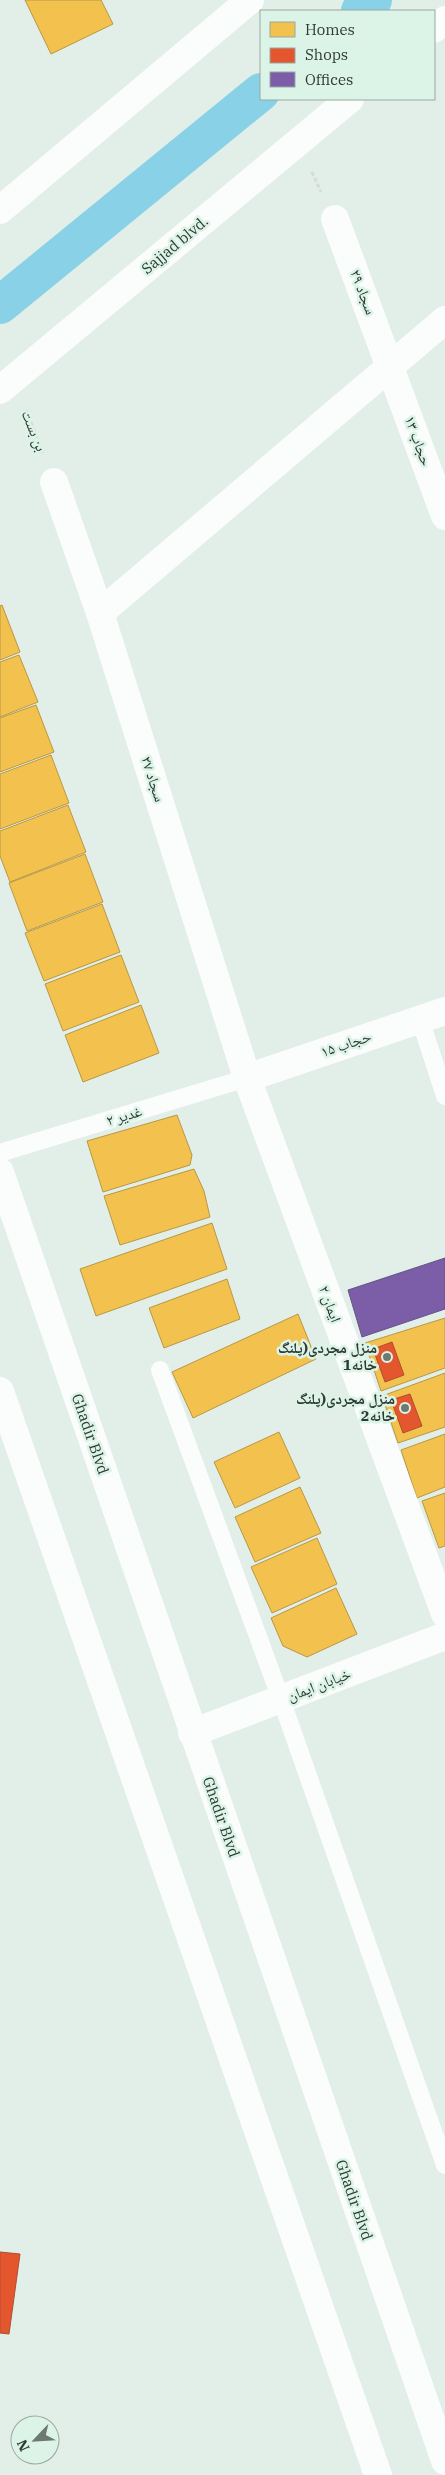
<svg xmlns="http://www.w3.org/2000/svg" width="445" height="2475" font-family="'IBM Plex Serif','Noto Naskh Arabic',serif">
<rect width="100%" height="100%" fill="#e2eee8"/>
<g fill="#f2c14e" stroke="#b89846">
<polygon points="25,0 101,0 113,24 51,54"/>
<polygon points="2,605 20,652 0,660 0,606"/>
<polygon points="19,655 38,702 0,717 0,662"/>
<polygon points="36,705 54,752 0,772 0,718"/>
<polygon points="51,755 69,803 0,829 0,774"/>
<polygon points="68,805 86,852 10,882 0,856 0,831"/>
<polygon points="85,854 103,902 27,931 9,883"/>
<polygon points="102,904 120,952 44,981 25,933"/>
<polygon points="121,955 139,1002 63,1031 45,984"/>
<polygon points="141,1005 159,1053 83,1082 65,1035"/>
<polygon points="177,1115 192,1155 190,1165 103,1192 87,1141"/>
<polygon points="194,1169 204,1191 210,1217 120,1245 104,1196"/>
<polygon points="212,1223 227,1269 96,1316 80,1269"/>
<polygon points="227,1279 240,1319 164,1348 149,1308"/>
<polygon points="298,1314 316,1359 193,1418 172,1372"/>
<polygon points="445,1318 445,1368 381,1391 365,1343"/>
<polygon points="445,1373 445,1427 398,1443 382,1396"/>
<polygon points="279,1432 300,1478 235,1508 214,1462"/>
<polygon points="445,1434 445,1487 417,1498 401,1450"/>
<polygon points="300,1487 321,1533 255,1562 235,1517"/>
<polygon points="445,1493 445,1546 439,1548 422,1501"/>
<polygon points="317,1538 337,1584 272,1613 251,1567"/>
<polygon points="336,1588 357,1634 307,1657 283,1646 271,1618"/>
</g>
<g fill="#e4572e" stroke="#ae4e30">
<polygon points="392,1342 404,1375 385,1382 373,1349"/>
<polygon points="410,1394 422,1426 403,1433 391,1400"/>
<polygon points="0,2252 20,2254 9,2334 0,2333"/>
</g>
<polygon fill="#7b5ea7" stroke="#645385" points="445,1258 445,1309 362,1337 348,1290"/>
<g fill="none" stroke-linecap="round" stroke-linejoin="round">
<g stroke="#89d1e7" stroke-width="38">
<polyline points="360,11 373,0"/>
<polyline points="0,305 261,92"/>
</g>
<g stroke="#d6dad8" stroke-width="3" stroke-dasharray="4 2.5" stroke-linecap="butt">
<polyline points="312,172 321,192"/>
<polyline points="26,410 43,453"/>
</g>
<g stroke="#fbfcfc" stroke-width="18">
<polyline points="420,1019 445,1096"/>
<polyline points="0,1153 247,1078"/>
<polyline points="160,1370 281,1699 445,2165"/>
</g>
<g stroke="#fbfcfc" stroke-width="28">
<polyline points="335,219 445,516"/>
<polyline points="54,482 100,613 247,1078 445,1614"/>
<polyline points="100,613 445,320"/>
<polyline points="247,1078 445,1011"/>
<polyline points="192,1733 445,1636"/>
</g>
<g stroke="#fbfcfc" stroke-width="28">
<polyline points="434,29 445,20"/>
<polyline points="0,210 250,0"/>
<polyline points="0,390 350,99"/>
<polyline points="0,1172 445,2461"/>
<polyline points="0,1391 378,2475"/>
</g>
</g>
<g fill="#6e7974" stroke="#dcf4e7" stroke-width="2">
<circle cx="387" cy="1357" r="5"/>
<circle cx="405" cy="1408" r="5"/>
</g>
<g text-anchor="middle" stroke-width="5" stroke-linejoin="round" paint-order="stroke">
<g font-size="15" fill="#303a35" stroke="#dcf4e7">
<text transform="translate(175 245) rotate(-40)" y="5">Sajjad blvd.</text>
<text transform="translate(363 292) rotate(69)" y="5">سجاد ۲۹</text>
<text transform="translate(34 431) rotate(68)" y="5">بن بست</text>
<text transform="translate(418 441) rotate(70)" y="5">حجاب ۱۳</text>
<text transform="translate(153 779) rotate(72)" y="5">سجاد ۲۷</text>
<text transform="translate(346 1044) rotate(-19)" y="5">حجاب ۱۵</text>
<text transform="translate(124 1116) rotate(-17)" y="5">غدیر ۲</text>
<text transform="translate(330 1304) rotate(70)" y="5">ایمان ۲</text>
<text transform="translate(90 1434) rotate(71)" y="5">Ghadir Blvd</text>
<text transform="translate(319 1685) rotate(-21)" y="5">خیابان ایمان</text>
<text transform="translate(221 1817) rotate(71)" y="5">Ghadir Blvd</text>
<text transform="translate(354 2200) rotate(71)" y="5">Ghadir Blvd</text>
</g>
<g font-size="15" font-weight="bold" fill="#303a35" stroke="#dcf4e7" text-anchor="end">
<text x="377" y="1353">منزل مجردی(پلنگ<tspan x="377" dy="17">خانه1</tspan></text>
<text x="395" y="1404">منزل مجردی(پلنگ<tspan x="395" dy="17">خانه2</tspan></text>
</g>
</g>
<rect x="260" y="10" width="175" height="90" fill="#dcf4e7" stroke="#97aaa0"/>
<rect x="270" y="22" width="25" height="15" fill="#f2c14e" stroke="#97aaa0"/>
<text x="305" y="35" font-size="15" fill="#303a35">Homes</text>
<rect x="270" y="48" width="25" height="15" fill="#e4572e" stroke="#97aaa0"/>
<text x="305" y="60" font-size="15" fill="#303a35">Shops</text>
<rect x="270" y="72" width="25" height="15" fill="#7b5ea7" stroke="#97aaa0"/>
<text x="305" y="85" font-size="15" fill="#303a35">Offices</text>
<g transform="translate(35 2440) rotate(245)"><circle r="24" fill="#dcf4e7" stroke="#97aaa0"/>
<path d="M0-4L9 19L0 12L-9 19Z" fill="#6e7974"/>
<text y="-8" font-size="14" font-weight="bold" text-anchor="middle" fill="#303a35">N</text>
</g>
</svg>
